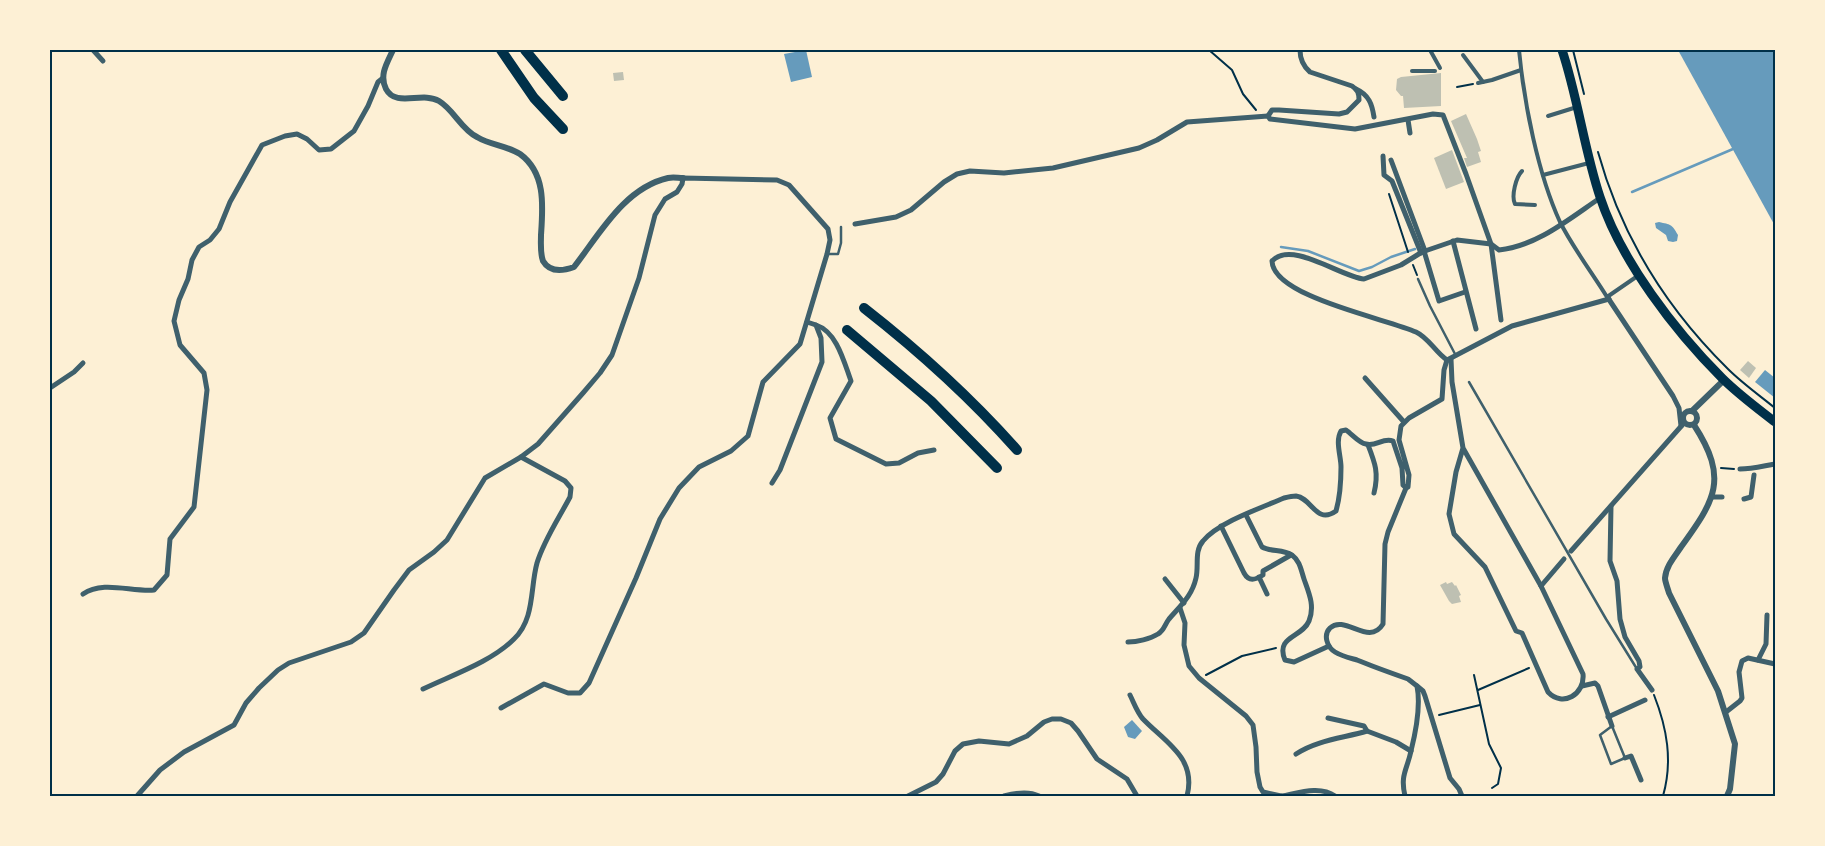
<svg xmlns="http://www.w3.org/2000/svg" width="1825" height="846" font-family="'Titillium Web',sans-serif">
<rect width="100%" height="100%" fill="#fdf0d5"/>
<g fill="#669bbc">
<polygon points="806,50 812,77 791,82 784,54"/>
<polygon points="1678,50 1775,50 1775,226"/>
<path d="M1659 222C1671 225 1671 223 1678 235L1677 241 1673 242 1668 241 1666 235 1656 228 1655 223Z"/>
<polygon points="1765,370 1775,378 1775,398 1755,382"/>
<polygon points="1132,720 1142,731 1135,739 1128,737 1124,727"/>
</g>
<g fill="none" stroke-linecap="round" stroke-linejoin="round">
<g stroke="#669bbc" stroke-width="2.5">
<polyline points="1632,192 1733,149"/>
<polyline points="1281,247 1308,251 1359,271 1372,267 1391,257 1415,249"/>
</g>
</g>
<g fill="#bec0b2">
<polygon points="623,72 624,80 614,81 613,73"/>
<polygon points="1441,73 1441,106 1404,108 1403,96 1401,96 1396,90 1397,79 1401,77"/>
<polygon points="1466,114 1477,139 1481,151 1478,152 1481,162 1467,167 1464,158 1467,158 1451,121"/>
<polygon points="1452,150 1464,182 1446,189 1434,158"/>
<polygon points="1748,361 1756,368 1749,378 1740,370"/>
<polygon points="1446,582 1447,584 1452,582 1455,586 1456,585 1461,595 1459,596 1461,602 1452,604 1449,601 1440,585"/>
</g>
<g fill="none" stroke-linecap="round" stroke-linejoin="round">
<g stroke="#003049" stroke-width="2">
<polyline points="1209,50 1232,70 1243,94 1256,110"/>
<polyline points="1573,50 1584,94"/>
<polyline points="1457,87 1473,84"/>
<path d="M1598 152C1621 235 1666 308 1728 369 1742 383 1759 395 1775 408"/>
<polyline points="1389,194 1408,252"/>
<polyline points="1413,265 1417,275"/>
<polyline points="1721,468 1734,469"/>
<polyline points="1206,675 1242,656 1276,648"/>
<polyline points="1474,675 1489,744 1501,768 1498,784 1492,788"/>
<polyline points="1478,690 1529,668"/>
<path d="M1654 695C1667 728 1673 761 1663 796"/>
<polyline points="1439,715 1480,705"/>
</g>
<g stroke="#3f606c" stroke-width="2.5">
<polyline points="827,254 838,254 841,243 841,227"/>
<polyline points="1418,279 1430,306 1455,354"/>
<polyline points="1469,382 1606,619 1637,669"/>
<polygon points="1612,726 1625,758 1611,764 1600,735"/>
</g>
<g stroke="#3f606c" stroke-width="4">
<polyline points="1430,50 1440,68"/>
<path d="M1519 50C1524 103 1538 174 1560 222 1572 246 1592 273 1607 297L1639 275"/>
<polyline points="1463,55 1483,82"/>
<polyline points="1412,71 1435,71"/>
<polyline points="1478,83 1492,80 1521,70"/>
<polyline points="1548,116 1577,107"/>
<path d="M1522 171C1516 177 1511 196 1515 204L1535 205"/>
<polyline points="1543,175 1589,163"/>
</g>
<g stroke="#3f606c" stroke-width="5">
<polyline points="93,50 103,61"/>
<path d="M1356 89C1369 95 1372 104 1374 117"/>
<path d="M1268 116 1272 110H1279L1339 114 1347 112 1359 100C1359 93 1358 90 1352 86L1310 72C1303 66 1300 59 1300 50"/>
<polyline points="1408,120 1410,133"/>
<polyline points="1383,156 1384,175 1392,181 1421,253"/>
<polyline points="1391,160 1425,251"/>
<polyline points="855,224 896,217 911,210 944,182 957,174 970,171 1004,173 1053,168 1139,148 1157,140 1187,122 1268,116 1270,119 1355,129 1433,114 1443,115 1466,174 1491,244 1501,320"/>
<polyline points="1453,241 1476,329"/>
<polyline points="1424,251 1439,301 1465,292"/>
<polyline points="1608,298 1673,396 1679,408 1681,426"/>
<path d="M816 325C837 332 844 362 851 381L830 418 836 439 886 464 899 463 918 453 934 450"/>
<polyline points="1449,359 1512,326 1609,299"/>
<path d="M1451 359 1452 382 1463 448 1456 472 1449 514 1454 534 1485 567 1516 631 1522 633 1548 692C1563 708 1585 694 1583 674L1541 586 1463 448"/>
<path d="M1447 360C1435 352 1429 338 1416 332 1388 319 1273 297 1272 261 1292 240 1341 277 1364 279L1401 265 1422 252 1457 240 1491 244 1499 250C1537 246 1569 219 1600 198"/>
<polyline points="1365,378 1404,422"/>
<polyline points="50,388 74,372 83,363"/>
<path d="M1368 445C1375 463 1379 473 1374 493"/>
<path d="M1740 469C1752 469 1763 466 1775 464"/>
<polyline points="772,483 780,470 822,362 821,338 816,325 807,322"/>
<polyline points="1712,497 1722,497"/>
<polyline points="1744,499 1751,497 1754,475"/>
<polyline points="1611,506 1610,561 1617,581 1620,619 1625,637 1639,661 1640,667 1637,669 1652,690"/>
<path d="M1246 515 1262 547C1271 552 1283 549 1292 555 1300 561 1301 570 1304 579 1309 593 1315 606 1309 621 1302 638 1275 636 1285 660L1294 662 1329 646"/>
<path d="M1221 526 1244 573C1249 582 1255 580 1263 575V571L1291 555"/>
<polyline points="1571,551 1684,423"/>
<polyline points="1259,577 1267,594"/>
<polyline points="1165,579 1184,603"/>
<polyline points="1541,586 1564,559"/>
<path d="M83 594C103 580 131 592 154 590L167 575 170 539 194 507 207 390 204 373 180 345 174 321 179 300 188 279 192 260 199 247 210 240 219 229 230 202 262 145 285 136 297 134 307 139 319 150 331 149 354 131 368 106 378 82 383 78"/>
<polyline points="1180,608 1185,623 1184,645 1189,666 1199,678 1246,716 1253,725 1256,747 1257,772 1260,787 1263,792 1281,796"/>
<path d="M1128 642C1137 642 1150 639 1158 634 1164 631 1165 624 1169 619 1181 605 1192 596 1196 578 1199 566 1194 551 1203 541 1219 522 1261 508 1284 498 1288 497 1292 496 1296 496 1312 498 1316 525 1336 511 1340 497 1341 482 1341 467 1341 456 1335 441 1341 431L1346 430C1352 434 1359 443 1366 444 1376 447 1383 437 1393 441L1402 468 1403 485 1406 488 1408 487 1409 475 1399 440 1401 426 1409 418 1442 399 1444 370 1447 360"/>
<polyline points="1758,660 1766,644 1767,615"/>
<polyline points="1417,686 1423,691 1425,696 1450,778 1459,789 1462,796"/>
<polyline points="1582,686 1595,683 1598,686 1612,726"/>
<path d="M423 689C452 675 491 662 514 639 535 619 530 588 537 563 544 540 559 518 570 497L571 488 565 481 521 457"/>
<path d="M1130 695C1134 703 1137 712 1143 719 1165 742 1197 758 1187 796"/>
<polyline points="1726,712 1740,701 1742,698 1739,672 1742,661 1748,658 1775,664"/>
<polyline points="1608,717 1645,700"/>
<polyline points="1328,718 1364,726 1367,731 1396,742 1411,751"/>
<path d="M1296 754C1317 740 1344 738 1367 731"/>
<polyline points="1625,758 1631,756 1641,780"/>
<polyline points="137,796 160,770 184,752 234,725 246,703 259,688 278,670 289,663 351,642 364,633 394,590 409,570 434,552 447,540 485,478 521,457 538,444 583,393 600,373 612,355 639,278 655,215 665,199 677,192 682,184 683,178 777,180 789,185 828,229 830,240 827,254 800,344 763,382 748,436 731,451 699,467 679,488 660,519 636,578 589,683 580,693 568,693 544,684 501,708"/>
<polyline points="908,796 936,782 943,774 955,751 963,744 979,741 1009,744 1027,736 1044,722 1052,719 1061,719 1071,723 1078,731 1097,759 1127,779 1137,796"/>
<path d="M1004 796C1015 793 1029 791 1039 796"/>
<path d="M1282 796C1298 793 1320 785 1335 796"/>
<path d="M1405 796C1400 775 1407 770 1411 751 1416 731 1421 706 1417 686L1408 679C1391 673 1374 667 1357 660 1350 658 1341 656 1335 652 1327 647 1323 635 1330 628 1345 614 1369 647 1383 624L1385 544 1388 532 1406 488"/>
</g>
<g stroke="#3f606c" stroke-width="6">
<path d="M393 50C387 63 379 75 386 89 396 108 422 91 439 101 454 110 461 129 477 137 490 145 508 146 520 154 546 173 543 206 541 235 541 243 540 253 543 261 550 273 563 271 574 267 599 235 624 188 668 178 673 177 678 178 683 178"/>
<circle cx="1690" cy="418" r="7"/>
<polyline points="1692,411 1724,380"/>
<path d="M1694 425C1729 479 1715 500 1681 547 1675 556 1666 566 1665 578 1665 582 1668 589 1669 593L1718 691 1735 744 1730 789 1727 796"/>
</g>
<path stroke="#003049" stroke-width="9" d="M1562 50C1578 98 1584 149 1600 197 1621 261 1675 331 1722 378 1738 394 1757 408 1775 422"/>
<g stroke="#003049" stroke-width="10">
<polyline points="501,50 534,98 563,129"/>
<polyline points="525,50 563,96"/>
<path d="M864 308C919 351 971 398 1017 450"/>
<polyline points="847,330 931,401 997,468"/>
</g>
</g>
<rect width="1825" height="846" fill="none" stroke="#fdf0d5" stroke-width="102"/>
<rect x="51" y="51" width="1723" height="744" fill="none" stroke="#003049" stroke-width="2"/>
</svg>
